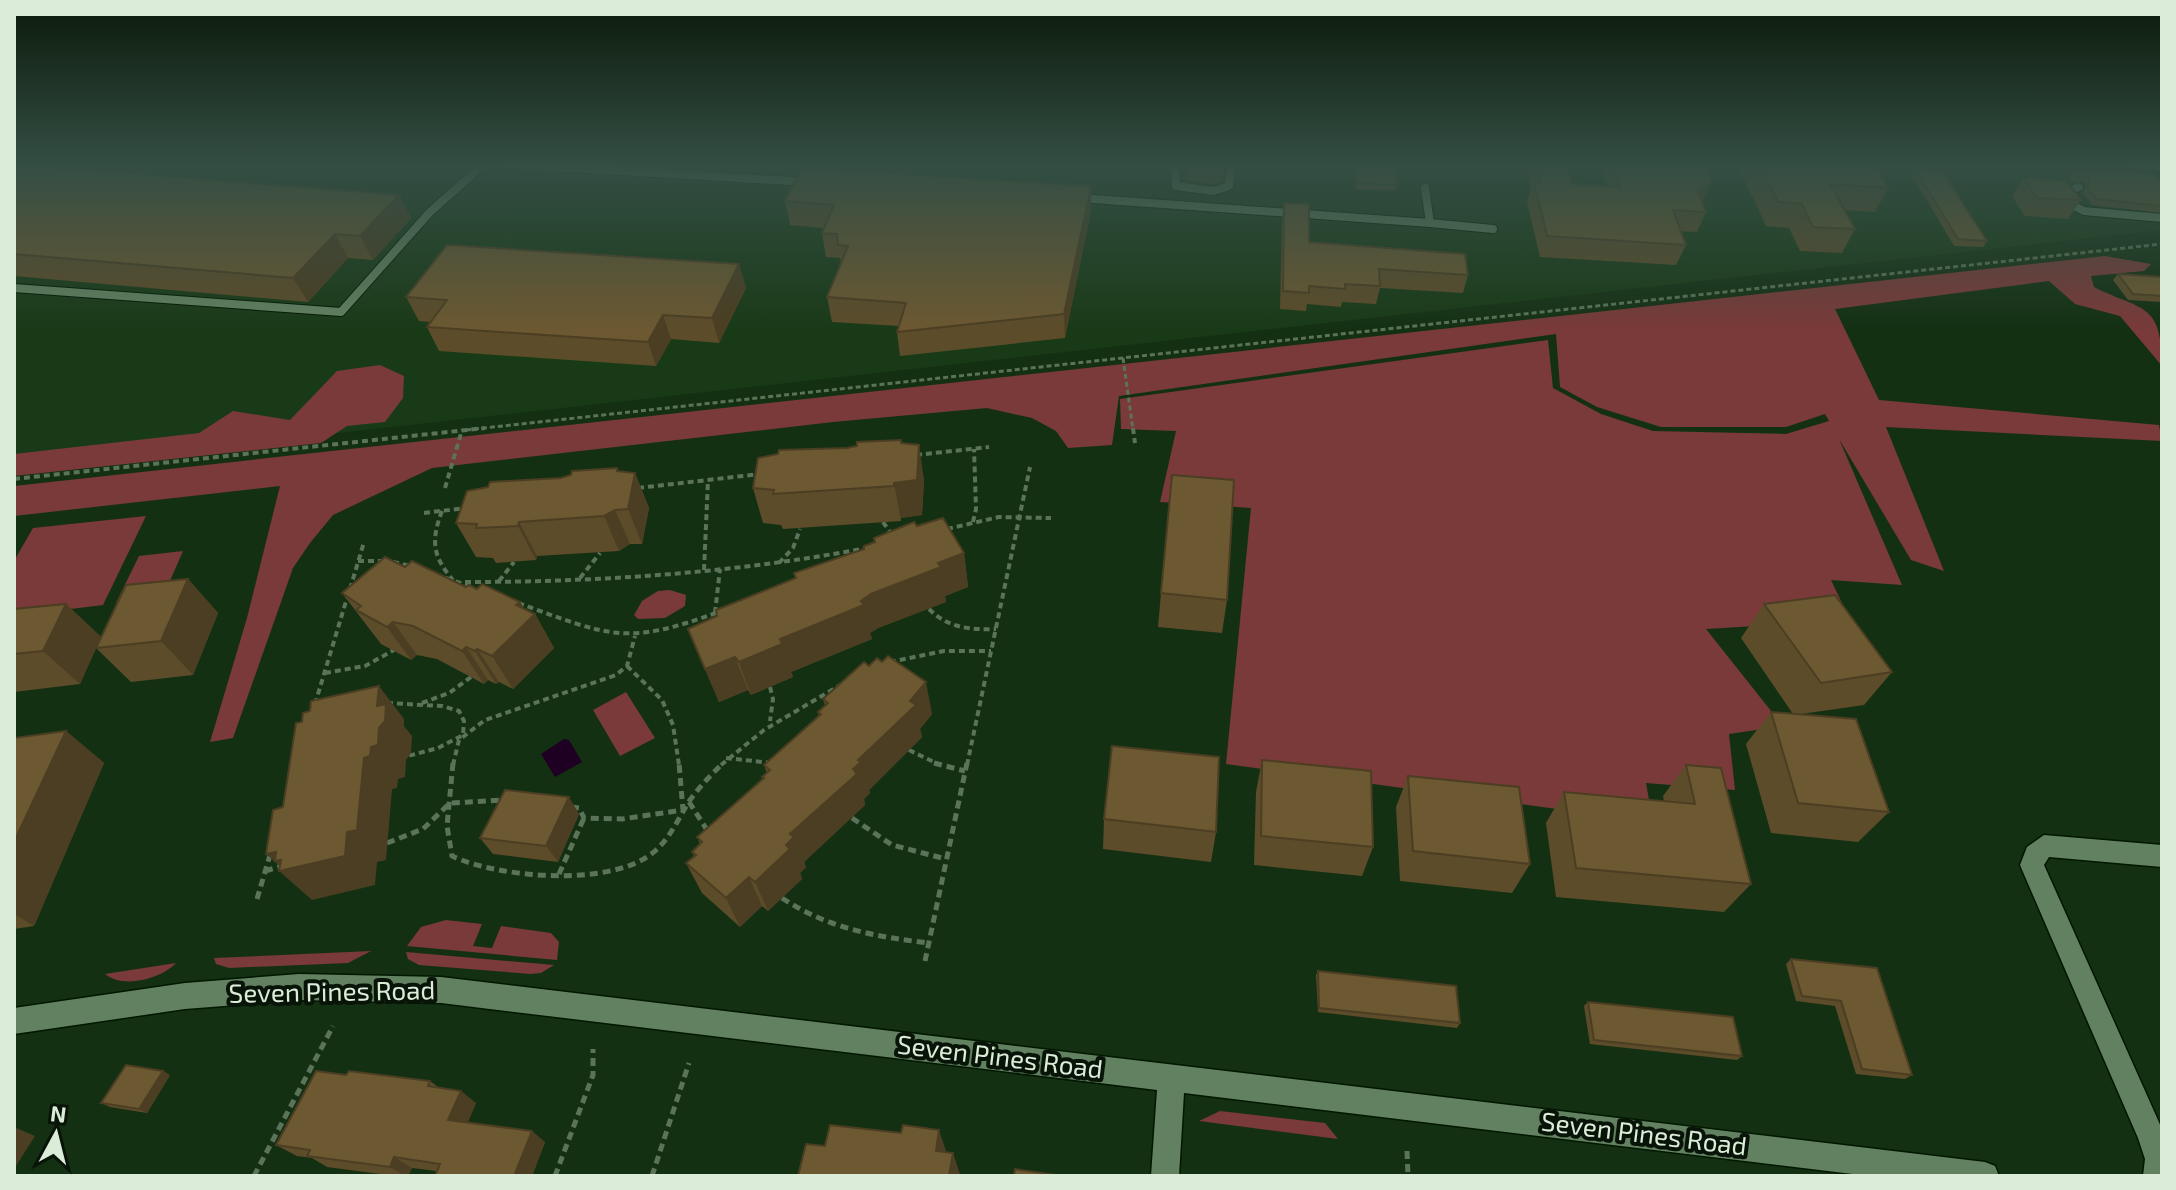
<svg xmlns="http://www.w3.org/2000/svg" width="2176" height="1190" font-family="'Exo 2',sans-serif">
<rect width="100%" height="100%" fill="#143013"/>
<polygon fill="#193a17" points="14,164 1895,164 2162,179 2162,230 14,469"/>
<g fill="#793a39">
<path d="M2105 256 2151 264 2144 271 2091 276 2094 287C2141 311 2162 301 2162 366L2120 316 2075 304 2049 281 1835 309 1879 400 2159 425 2162 441 1886 427 1944 571 1911 560 1839 439 1902 585 1831 580 1850 620 1706 629 1783 726 1729 734 1735 790 1646 783 1653 822 1226 764 1251 508 1160 502 1176 431 1121 429 1120 399 1548 340 1553 388 1601 414 1653 431 1786 434 1829 421 1825 414 1786 427H1661L1597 407 1560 387 1556 334 1119 396 1112 445 1068 448 1056 431 1032 418 987 408 833 422 432 468 333 515 310 543 293 568 233 738 210 742 247 618 280 486 14 516V486Z"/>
<polygon points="380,365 404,376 403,398 385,422 347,426 321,443 14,476 14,454 199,433 233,411 290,420 337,371"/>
<polygon points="146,516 103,605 14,616 14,561 33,528"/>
<polygon points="183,551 163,597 116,603 139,556"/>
<polygon points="658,591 670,590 686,595 685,606 665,618 638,619 634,615 642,601"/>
<polygon points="626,692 655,738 620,756 593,710"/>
<polygon points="446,920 482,924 473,946 492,948 501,926 551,933 559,942 557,960 407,946 421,927"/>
<polygon points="371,951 348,963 229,968 216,964 214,958"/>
<polygon points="406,952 554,965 541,973 531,974 419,965 408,959"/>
<path d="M176 963C161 979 123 989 105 974Z"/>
<polygon points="1220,1111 1325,1123 1338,1139 1199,1121"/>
</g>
<polygon fill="#1d0022" points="564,739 569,740 582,762 555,777 541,754"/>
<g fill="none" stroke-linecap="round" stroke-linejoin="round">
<defs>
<g id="service">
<polyline points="502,164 808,182"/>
<polyline points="1175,164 1176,186 1214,191 1229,186 1231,164"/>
<polyline points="2079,187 2068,191 2067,195 2076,207 2084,211 2162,218"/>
<polyline points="1079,198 1430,223 1425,188"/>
<polyline points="1430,223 1493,229"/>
<polyline points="14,288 341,312 430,212 484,164"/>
</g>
<g id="minor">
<polygon points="2044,835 2162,845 2162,867 2049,857 2044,865 2162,1129 2162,1176 2143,1176 2145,1159 2138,1138 2020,865 2027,847"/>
<polygon points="299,974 441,977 1985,1162 1995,1166 1999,1176 1869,1176 1184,1093 1179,1176 1151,1176 1157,1090 441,1003 299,1000 185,1009 14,1034 14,1008 185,983"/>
</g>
<polygon id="primary" points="2119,164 2162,164 2162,170 2126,168"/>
</defs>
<use href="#service" stroke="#001700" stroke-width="10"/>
<use href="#minor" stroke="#001700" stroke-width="3"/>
<use href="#primary" stroke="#001700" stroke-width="3"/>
<g stroke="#5a7359" stroke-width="3" stroke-dasharray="5 3" stroke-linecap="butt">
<polyline points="1123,358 1133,430"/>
<polyline points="466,430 2162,244"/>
</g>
<g stroke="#5a7359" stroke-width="4" stroke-dasharray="6 4" stroke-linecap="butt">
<polyline points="1133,428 1135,443"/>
<polyline points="916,455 989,447"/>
<polyline points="14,479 485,428"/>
<polyline points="445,488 462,430"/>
<polyline points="638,488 760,474"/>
<path d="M442 511C431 540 432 556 453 580"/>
<polyline points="424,513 466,508"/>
<polyline points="883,522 892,535"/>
<polyline points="973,522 976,509 974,449"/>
<polyline points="947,529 999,517 1051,518"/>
<polyline points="358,561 384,561"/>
<polyline points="393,562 411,566"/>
<polyline points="779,563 793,548 800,529"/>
<polyline points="704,570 708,480"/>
<polyline points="446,578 472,587"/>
<polyline points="580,578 600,553"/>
<polyline points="499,581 514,562"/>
<path d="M465 582C600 582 734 573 867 548"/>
<polyline points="350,589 364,542"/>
<path d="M518 603C610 636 625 647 721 611"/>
<path d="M929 609C948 628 970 630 996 629"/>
<polyline points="715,613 720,569"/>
<polyline points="890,662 944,651 991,651"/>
<polyline points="627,666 662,700 673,725 679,765"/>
<polyline points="325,673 365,666 394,650"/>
<polyline points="770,687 773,699 770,721"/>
<polyline points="387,703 442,706 459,711 464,721 463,735 438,748 408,756"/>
<polyline points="422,703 449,693 471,677"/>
<polyline points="315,704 347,598"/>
<polyline points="909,750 940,765"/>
<polyline points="726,758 772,763"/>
<polyline points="453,765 459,740 485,720 616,675 627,666 635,636"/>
<polyline points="721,765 764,730 842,684"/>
<polyline points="967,765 1030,467"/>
</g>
<g stroke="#5a7359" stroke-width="5" stroke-dasharray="8 5" stroke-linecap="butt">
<path d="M453 763 447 826 452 856C498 878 614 888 655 851 671 837 679 817 690 800 700 786 712 774 723 763"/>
<polyline points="934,763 965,771"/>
<polyline points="689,802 709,833"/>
<polyline points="571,807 579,808 584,818 622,819 683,810 679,763"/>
<polyline points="852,818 892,845 946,859"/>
<polyline points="387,843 423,829 450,803 503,800"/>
<polyline points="265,871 282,866"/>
<polyline points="559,874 584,818"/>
<path d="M782 898C827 928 876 937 929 943"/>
<polyline points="257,899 270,855"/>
<polyline points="925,961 967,763"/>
<polyline points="1407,1151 1408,1176"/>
<polyline points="254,1176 333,1026"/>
<polyline points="555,1176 593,1075 593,1049"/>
<polyline points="652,1176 689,1063"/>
</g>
<use href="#service" stroke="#628160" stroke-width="8"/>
<use href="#minor" fill="#628160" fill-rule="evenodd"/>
<use href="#primary" fill="#59a198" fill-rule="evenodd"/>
</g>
<g fill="#5d4c2a">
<polygon points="14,164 399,195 411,218 373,260 348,258 308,302 14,276"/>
<polygon points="1189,164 1224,164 1222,181 1213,184 1187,180"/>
<polygon points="1355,164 1394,164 1397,185 1395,191 1356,189"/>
<polygon points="1526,164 1567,164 1572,184 1606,186 1602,173 1605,164 1704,164 1702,203 1706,212 1697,232 1680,231 1686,245 1676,265 1540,257 1527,202 1531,189"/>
<polygon points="1737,164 1874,164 1888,188 1875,212 1844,210 1855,229 1842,253 1800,251 1789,228 1766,226"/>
<polygon points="1915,169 1987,241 1983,247 1954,246 1912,175"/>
<polygon points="2073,170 2162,184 2162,213 2092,205 2083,193 2086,187 2084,182 2073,182 2069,176"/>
<polygon points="2024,178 2081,200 2068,219 2025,216 2012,196"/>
<polygon points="1091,186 1091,210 1065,338 900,356 897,332 899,326 832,322 827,297 841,262 840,258 826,257 822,233 824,228 790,225 785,201"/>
<polygon points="1284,203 1309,242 1468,275 1463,293 1380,288 1376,304 1342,302 1341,307 1307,304 1306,311 1280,309 1282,221"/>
<polygon points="739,264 746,288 719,343 671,339 656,366 439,351 427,327 430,322 419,321 406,297"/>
<polygon points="2118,274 2162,277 2162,302 2128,300 2113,280"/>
<polygon points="901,444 924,480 922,515 901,518 901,521 783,529 781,525 763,523 753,488 847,448"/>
<polygon points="619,472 635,473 649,508 642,544 630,544 619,551 537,556 536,560 496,563 493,558 476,557 456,523 561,478"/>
<polygon points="917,526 964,553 968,587 945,596 946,602 878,628 870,633 872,639 791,672 793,677 751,695 748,690 719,702 688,629 796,578 864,549 874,542 874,538"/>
<polygon points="405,567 466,587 477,589 520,602 524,609 535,614 554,648 513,689 499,682 496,684 488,680 484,684 437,659 417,655 411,660 381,644 342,593"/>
<polygon points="188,579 218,613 193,675 131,682 96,648 80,684 14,692 14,609 66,604 101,637"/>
<polygon points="1161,593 1227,600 1222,633 1158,627"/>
<polygon points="1764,604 1892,672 1864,705 1801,714 1889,812 1858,842 1771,833 1746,744 1771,712 1793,714 1741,638"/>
<polygon points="823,699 932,714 920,729 922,737 869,790 870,793 864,799 865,805 804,862 806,867 800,873 802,879 768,911 762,906 740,927 702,893 686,863 694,856 692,852 700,844 697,837 763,779 762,777 767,773 764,765 819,716 818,712 825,705"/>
<polygon points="66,731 104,763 34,926 14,929 14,738"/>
<polygon points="1262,760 1373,847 1362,876 1254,865 1256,792"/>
<polygon points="1686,765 1751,884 1724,912 1556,897 1546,823 1564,792 1664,801 1663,796"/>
<polygon points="1408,776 1530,864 1512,893 1400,881 1396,807"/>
<polygon points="579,814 558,862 493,854 480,838"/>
<polygon points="1104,819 1216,832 1211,862 1103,849"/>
<polygon points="1791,959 1877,968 1912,1075 1905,1079 1856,1074 1835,1006 1796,1001 1786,964"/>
<polygon points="1318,971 1460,1023 1457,1028 1318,1012 1316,975"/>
<polygon points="1588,1002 1742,1056 1737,1060 1590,1044 1584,1006"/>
<polygon points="170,1075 147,1113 110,1107 101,1103"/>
<polygon points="346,1075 430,1081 438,1087 476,1103 467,1123 545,1142 532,1176 435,1176 437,1171 412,1168 408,1176 395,1176 327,1167 312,1158 297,1156 276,1145"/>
</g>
<g fill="#4c3e22">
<polygon points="1224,164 1222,181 1213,184 1214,178"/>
<polygon points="1712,182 1703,203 1689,211 1698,191"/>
<polygon points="1091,186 1091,210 1065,338 1064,314"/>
<polygon points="399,195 411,218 373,260 360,236"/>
<polygon points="335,234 348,258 308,302 293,278"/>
<polygon points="739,264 746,288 719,343 712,318"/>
<polygon points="663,315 671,339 656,366 648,342"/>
<polygon points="919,445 924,480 922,515 901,518 901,521 894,483"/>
<polygon points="617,468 630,498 635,473 649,508 642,544 628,509 617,471"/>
<polygon points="615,510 630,544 619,551 604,516"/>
<polygon points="519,522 537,556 536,560 518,526"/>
<polygon points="964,553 968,587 945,596 946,602 878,628 870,633 872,639 791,672 793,677 751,695 739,662 780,639 861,601 871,594 938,563"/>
<polygon points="188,579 218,613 193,675 161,641"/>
<polygon points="520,602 530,619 535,614 554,648 513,689 492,656 516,605"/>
<polygon points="66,604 101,637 80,684 43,651"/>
<polygon points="393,622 417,655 411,660 387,627"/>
<polygon points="466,647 488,680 484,684 462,651"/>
<polygon points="477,649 499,682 496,684 475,651"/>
<polygon points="735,657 748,690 719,702 705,669"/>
<polygon points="926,682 932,714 920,729 922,737 869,790 870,793 864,799 865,805 804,862 806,867 800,873 802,879 768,911 755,882 786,845 790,834 853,769 858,760"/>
<polygon points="379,686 404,719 404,726 412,736 411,753 406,760 405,777 398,779 397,788 392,789 386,860 377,862 375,885 312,900 279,871 284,870 266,854 347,832 377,706"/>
<polygon points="66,731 104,763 34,926 14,914 14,842"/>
<polygon points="569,797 579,814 558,862 546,846"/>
<polygon points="749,877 762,906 740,927 726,898"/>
<polygon points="163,1071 170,1075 147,1113 139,1109"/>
<polygon points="461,1091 476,1103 464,1132 448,1120"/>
<polygon points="14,1127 35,1136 14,1169"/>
<polygon points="939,1130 946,1151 943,1171 936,1151"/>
<polygon points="532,1131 545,1142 532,1176 514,1176"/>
<polygon points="953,1153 960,1174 959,1176 949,1176"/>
<polygon points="394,1157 412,1168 408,1176 405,1176 390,1167"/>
</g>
<g fill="#6c5831" stroke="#4c3e22" stroke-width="2">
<polygon points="14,164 15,164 399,195 360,236 335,234 293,278 14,254"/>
<polygon points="1189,164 1224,164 1223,175 1214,178 1187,174"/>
<polygon points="1356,164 1394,164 1397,185 1357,183"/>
<polygon points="1537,164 1567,164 1572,184 1620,187 1613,164 1704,164 1712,182 1698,191 1706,212 1673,210 1686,245 1547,236 1534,182 1541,182"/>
<polygon points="1759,164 1874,164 1888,188 1830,184 1855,229 1813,227 1802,204 1778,202"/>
<polygon points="802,168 1091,186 1064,314 897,332 906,303 827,297 848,246 838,245 837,234 822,233 834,205 785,201"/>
<polygon points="1915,169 1942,171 1987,241 1958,239"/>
<polygon points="2073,170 2153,174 2162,184 2162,206 2097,199 2087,187 2090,181 2088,176 2078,176"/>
<polygon points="2024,178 2066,181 2081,200 2037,198"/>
<polygon points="1284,203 1309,204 1309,242 1465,254 1468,275 1379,269 1380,286 1345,284 1345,289 1309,286 1309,293 1283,291"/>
<polygon points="447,245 739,264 712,318 663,315 648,342 427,327 447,300 406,297"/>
<polygon points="2118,274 2162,277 2162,296 2133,294"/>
<polygon points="901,440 901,443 919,445 917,480 894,483 894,486 773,494 774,490 753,488 758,458 778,454 779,450 847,448 857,446 857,442"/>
<polygon points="617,468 617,471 635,473 628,509 615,510 604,516 519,522 518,526 476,528 477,524 456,523 467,491 488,487 490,482 561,478 571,475 572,471"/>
<polygon points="1172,475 1234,480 1227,600 1161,593"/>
<polygon points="943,518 964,553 938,563 941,567 871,594 861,601 864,605 780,639 782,644 739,662 735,657 705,669 688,629 717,616 716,610 796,578 794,573 864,549 864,546 875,542 874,538 914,522 917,526"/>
<polygon points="385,557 405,567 412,561 466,587 469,585 477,589 482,584 520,602 516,605 535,614 492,656 477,649 475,651 466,647 462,651 413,626 393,622 387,627 356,610 361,606 342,593"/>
<polygon points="188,579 161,641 96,648 126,585"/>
<polygon points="1835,595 1892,672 1821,683 1764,604"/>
<polygon points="66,604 43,651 14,654 14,609"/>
<polygon points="888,656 926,682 910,701 916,705 858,760 861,762 853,769 857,774 790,834 794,837 786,845 790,849 755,882 749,877 726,898 686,863 696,855 692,852 702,842 697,837 764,778 762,777 770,770 764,765 821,714 818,712 828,703 823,699 864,662 869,666 877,658 882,662"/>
<polygon points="379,686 377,706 386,704 385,721 379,728 378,745 371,747 370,756 364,758 357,830 347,832 345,856 279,871 281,860 275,861 276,852 266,854 273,810 283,807 296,723 302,722 303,713 310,711 311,701"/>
<polygon points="1771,712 1856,719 1889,812 1798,803"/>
<polygon points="66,731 14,842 14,738"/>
<polygon points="1112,746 1219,757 1216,832 1104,819"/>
<polygon points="1262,760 1371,771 1373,847 1261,836"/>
<polygon points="1686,765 1721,768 1751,884 1576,868 1564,792 1695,804"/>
<polygon points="1408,776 1519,787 1530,864 1413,851"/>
<polygon points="505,790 569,797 546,846 480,838"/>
<polygon points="1791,959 1877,968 1912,1075 1862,1069 1841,1001 1802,996"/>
<polygon points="1318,971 1456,986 1460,1023 1319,1008"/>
<polygon points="1588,1002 1733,1017 1742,1056 1594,1040"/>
<polygon points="126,1065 163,1071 139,1109 101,1103"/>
<polygon points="316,1071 346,1075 349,1071 430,1081 428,1086 461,1091 448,1120 532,1131 514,1176 435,1176 440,1164 394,1157 390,1167 307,1156 310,1150 276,1145"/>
<polygon points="830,1125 901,1133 903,1125 939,1130 936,1151 953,1153 949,1176 798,1176 806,1144 825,1146"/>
<polygon points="1015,1169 1062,1176 1014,1176"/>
</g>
<linearGradient id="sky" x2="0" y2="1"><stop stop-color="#0b1a0a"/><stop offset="0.5" stop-color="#344e44"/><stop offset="1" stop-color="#344e44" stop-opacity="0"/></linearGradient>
<rect width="2176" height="331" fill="url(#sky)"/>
<g text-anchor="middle" stroke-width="8" stroke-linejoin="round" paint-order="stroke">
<g font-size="26" fill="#dbecd9" stroke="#091408">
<text transform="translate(332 992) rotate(-1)" y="9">Seven Pines Road</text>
<text transform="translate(1000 1057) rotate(7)" y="9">Seven Pines Road</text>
<text transform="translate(1644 1134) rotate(7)" y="9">Seven Pines Road</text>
</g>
</g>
<rect width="2176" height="1190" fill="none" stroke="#dbecd9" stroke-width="32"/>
<g transform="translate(56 1134) rotate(7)" stroke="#091408" stroke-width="6" paint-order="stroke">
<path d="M0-6L14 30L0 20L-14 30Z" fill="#dbecd9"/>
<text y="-12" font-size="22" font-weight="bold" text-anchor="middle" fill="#dbecd9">N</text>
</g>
</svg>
